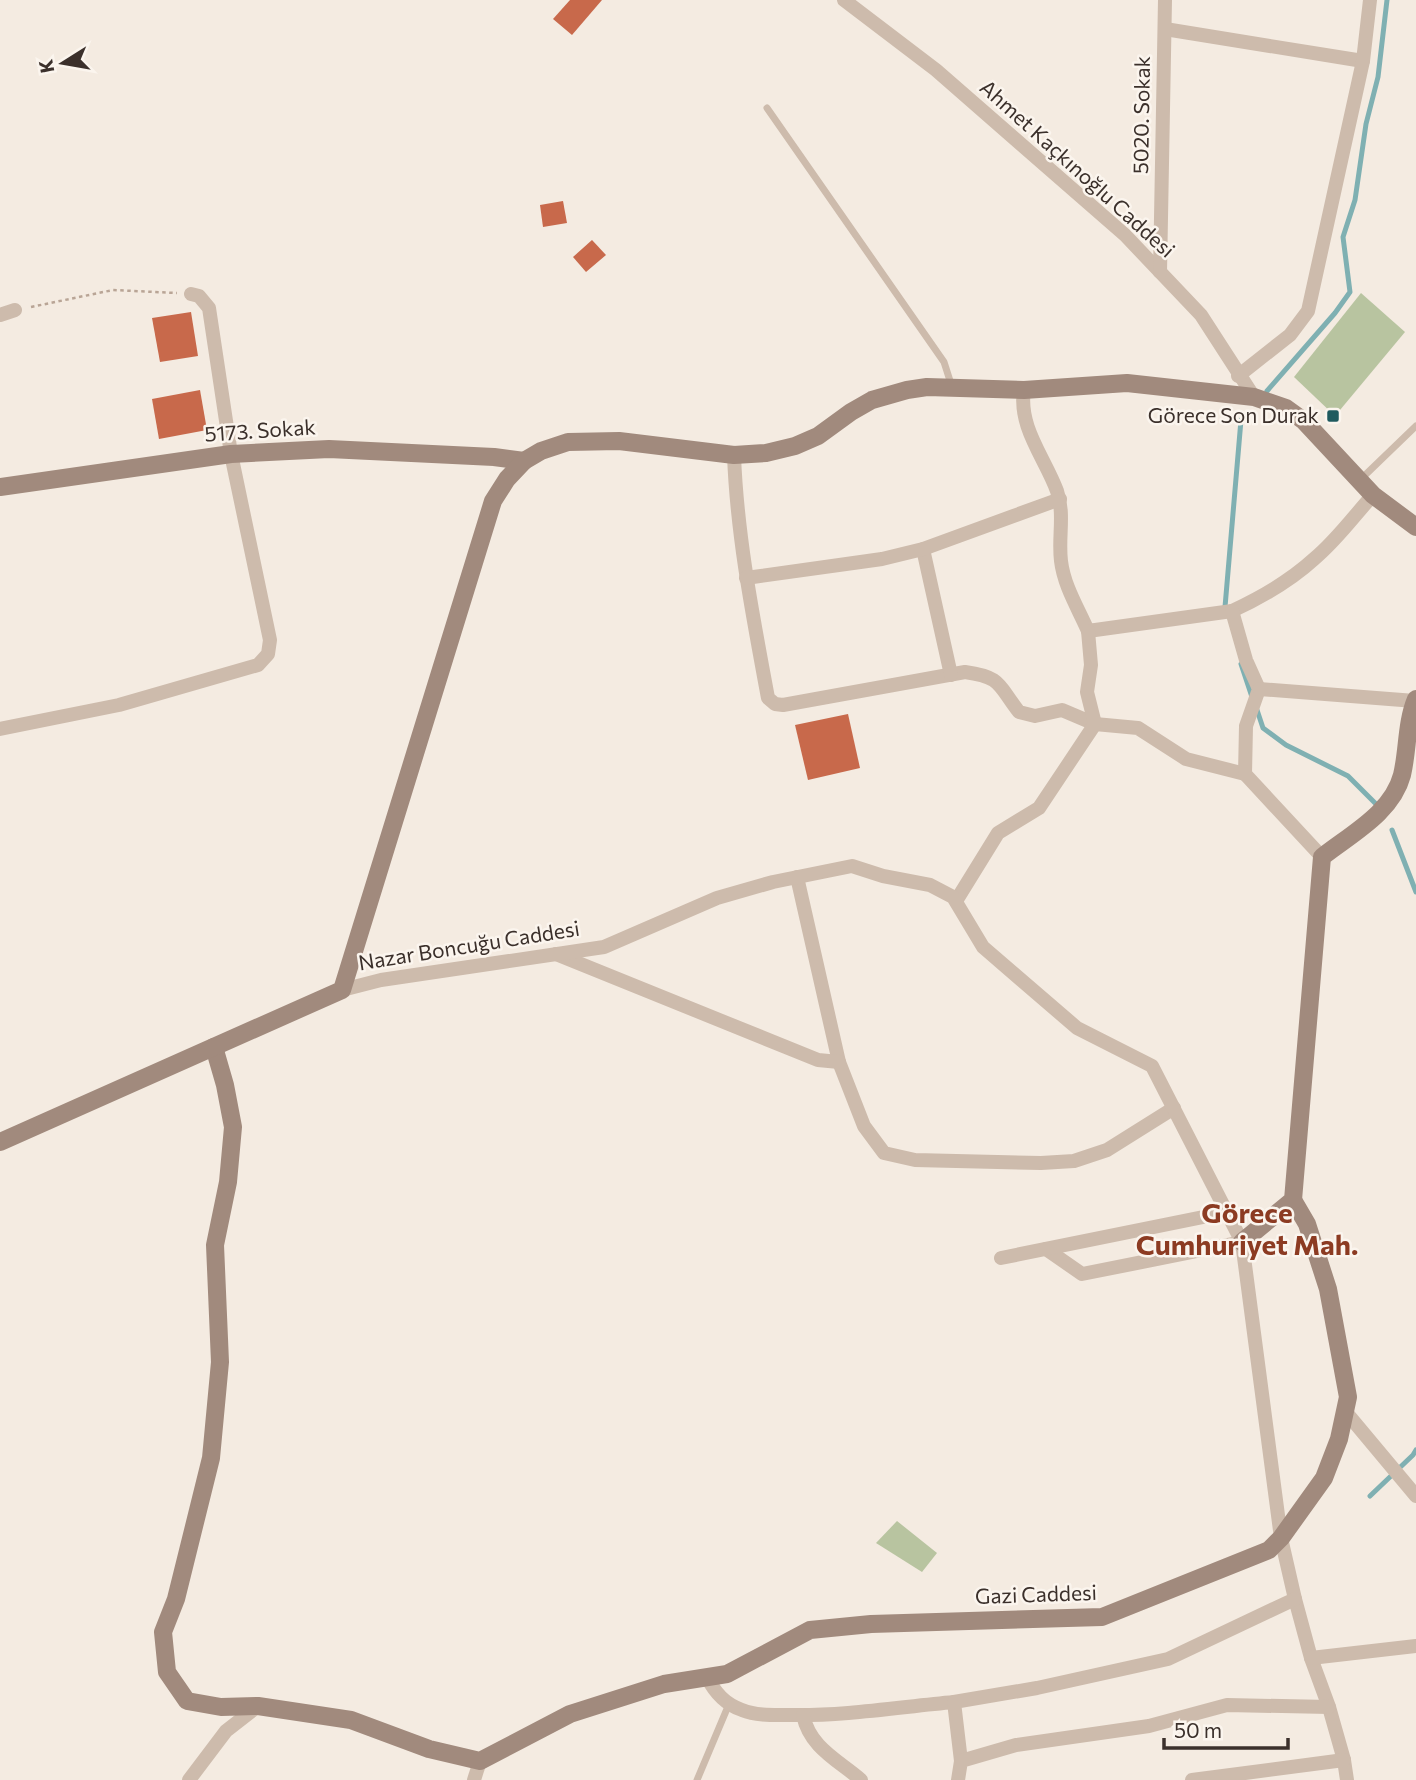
<svg xmlns="http://www.w3.org/2000/svg" width="1416" height="1780" font-family="Commissioner,sans-serif">
<rect width="100%" height="100%" fill="#f4ebe1"/>
<g fill="#b8c4a0">
<polygon points="1361,293 1405,332 1335,416 1294,377"/>
<polygon points="897,1521 937,1553 922,1572 876,1543"/>
</g>
<g fill="none" stroke-linecap="round" stroke-linejoin="round">
<g stroke="#7fb0b2" stroke-width="5">
<polyline points="1267,391 1335,313 1350,292 1343,237 1355,200 1366,124 1378,77 1387,0"/>
<polyline points="1225,607 1241,420 1244,417"/>
<polyline points="1241,664 1252,697"/>
<polyline points="1256,707 1263,728 1286,745 1348,776 1377,805"/>
<polyline points="1392,830 1416,892"/>
<polyline points="1370,1496 1413,1455 1416,1450"/>
</g>
</g>
<g fill="#c8694b">
<polygon points="570,0 602,0 572,35 553,19"/>
<polygon points="563,201 567,223 543,227 540,205"/>
<polygon points="592,240 606,255 586,272 573,257"/>
<polygon points="191,312 198,356 160,362 152,318"/>
<polygon points="200,390 207,430 159,439 152,399"/>
<polygon points="848,714 860,768 808,780 795,725"/>
</g>
<g fill="none" stroke-linecap="round" stroke-linejoin="round">
<polyline stroke="#b9a596" stroke-width="2.5" stroke-dasharray="3.5 3.5" stroke-linecap="butt" points="31,307 113,290 177,293"/>
<g stroke="#cdbbac" stroke-width="7">
<polyline points="767,108 944,362 952,387"/>
<polyline points="1361,479 1416,426"/>
<polyline points="697,1780 729,1704"/>
</g>
<g stroke="#cdbbac" stroke-width="14">
<polyline points="844,0 936,70 1125,235 1201,315 1254,397"/>
<polyline points="1165,29 1363,61"/>
<polyline points="1160,272 1165,0"/>
<polyline points="0,315 15,310"/>
<polyline points="1238,376 1290,335 1308,311 1363,61 1370,0"/>
<path d="M1024 390C1018 427 1045 458 1057 491 1065 515 1058 537 1061 561 1064 586 1078 608 1088 631L1232 611C1262 597 1290 581 1314 559 1336 541 1354 516 1373 495"/>
<path d="M734 455C737 536 753 617 768 698L775 704 783 705 965 672C1002 677 998 685 1019 712L1035 716 1062 710 1095 724 1138 728 1186 759 1245 774"/>
<polyline points="923,549 951,675"/>
<polyline points="746,578 882,559 923,549 1060,499"/>
<polyline points="1232,611 1246,660 1259,689 1246,726 1245,774 1322,857"/>
<polyline points="1259,689 1415,701"/>
<polyline points="0,729 119,705 258,665 268,654 270,640 231,454 209,308 199,296 191,294"/>
<polyline points="797,877 839,1062 864,1126 884,1153 915,1160 1041,1163 1074,1161 1107,1150 1174,1108"/>
<polyline points="956,901 998,833 1039,808 1095,724 1087,692 1091,665 1088,631"/>
<polyline points="556,954 818,1060 839,1062"/>
<polyline points="342,990 381,980 604,947 717,898 773,882 852,866 883,876 930,885 953,897 983,947 1077,1028 1152,1066 1242,1242 1281,1538 1295,1599 1311,1658 1329,1707 1344,1760 1347,1780"/>
<polyline points="1046,1249 1082,1274 1242,1242"/>
<polyline points="1001,1258 1228,1212"/>
<polyline points="1345,1411 1416,1496"/>
<polyline points="1311,1658 1416,1646"/>
<path d="M707 1677C715 1693 725 1704 742 1710 757 1716 774 1715 790 1715 845 1716 899 1707 954 1702"/>
<path d="M803 1715C810 1748 838 1760 861 1780"/>
<polyline points="961,1761 954,1702 1037,1688 1168,1659 1295,1599"/>
<polyline points="189,1780 226,1731 258,1706"/>
<polyline points="474,1780 480,1761"/>
<polyline points="958,1780 961,1761 1016,1745 1149,1726 1227,1705 1329,1707"/>
<polyline points="1192,1780 1344,1760"/>
</g>
<g stroke="#a18a7d" stroke-width="18">
<polyline points="0,487 231,454 329,449 494,457 524,461"/>
<polyline points="214,1047 225,1085 233,1127 228,1182 215,1245 220,1362 211,1458 176,1599 163,1632 167,1672 187,1701 221,1707 258,1706 351,1720 429,1749 480,1761 570,1714 664,1684 727,1674 810,1630 871,1624 1102,1617 1269,1550 1281,1538 1324,1478 1339,1439 1348,1397 1328,1289 1307,1224 1293,1200"/>
<polyline points="0,1142 342,990 493,501 507,479 524,461 541,451 568,442 619,441 734,455 766,453 795,446 818,436 851,412 872,400 907,390 927,387 1024,390 1127,383 1254,397 1286,408 1304,421 1373,495 1416,527"/>
<path d="M1242 1242 1293 1200 1322 857C1351 834 1392 813 1402 775 1408 750 1406 723 1416 699"/>
</g>
</g>
<rect fill="#1f5a5e" stroke="#fbf5ee" stroke-width="2.5" x="1326" y="409" width="14" height="14" rx="3.5"/>
<g text-anchor="middle" stroke-width="5" stroke-linejoin="round" paint-order="stroke">
<g font-size="21" fill="#3b302b" stroke="#fbf5ee">
<text transform="translate(1142 115) rotate(-89)" y="7">5020. Sokak</text>
<text transform="translate(1077 169) rotate(42)" y="7">Ahmet Kaçkınoğlu Caddesi</text>
<text transform="translate(260 431) rotate(-4)" y="7">5173. Sokak</text>
<text transform="translate(469 946) rotate(-9)" y="7">Nazar Boncuğu Caddesi</text>
<text transform="translate(1036 1595) rotate(-2)" y="7">Gazi Caddesi</text>
</g>
<g font-size="21" fill="#3b302b" stroke="#fbf5ee" text-anchor="end">
<text x="1319" y="423">Görece Son Durak</text>
</g>
<g font-size="28" font-weight="bold" fill="#8c3b22" stroke="#fbf5ee">
<text x="1247" y="1223">Görece<tspan x="1247" dy="32">Cumhuriyet Mah.</tspan></text>
</g>
</g>
<g transform="translate(63 63) rotate(259)" stroke="#fbf5ee" stroke-width="5" paint-order="stroke">
<path d="M0-5L12 26L0 18L-12 26Z" fill="#3b302b"/>
<text y="-10" font-size="19" font-weight="bold" text-anchor="middle" fill="#3b302b">K</text>
</g>
<path d="M1164 1738v10h124v-10" fill="none" stroke="#3b302b" stroke-width="3.5"/>
<text x="1174" y="1738" font-size="21" fill="#3b302b" stroke="#fbf5ee" stroke-width="5" paint-order="stroke">50 m</text>
</svg>
